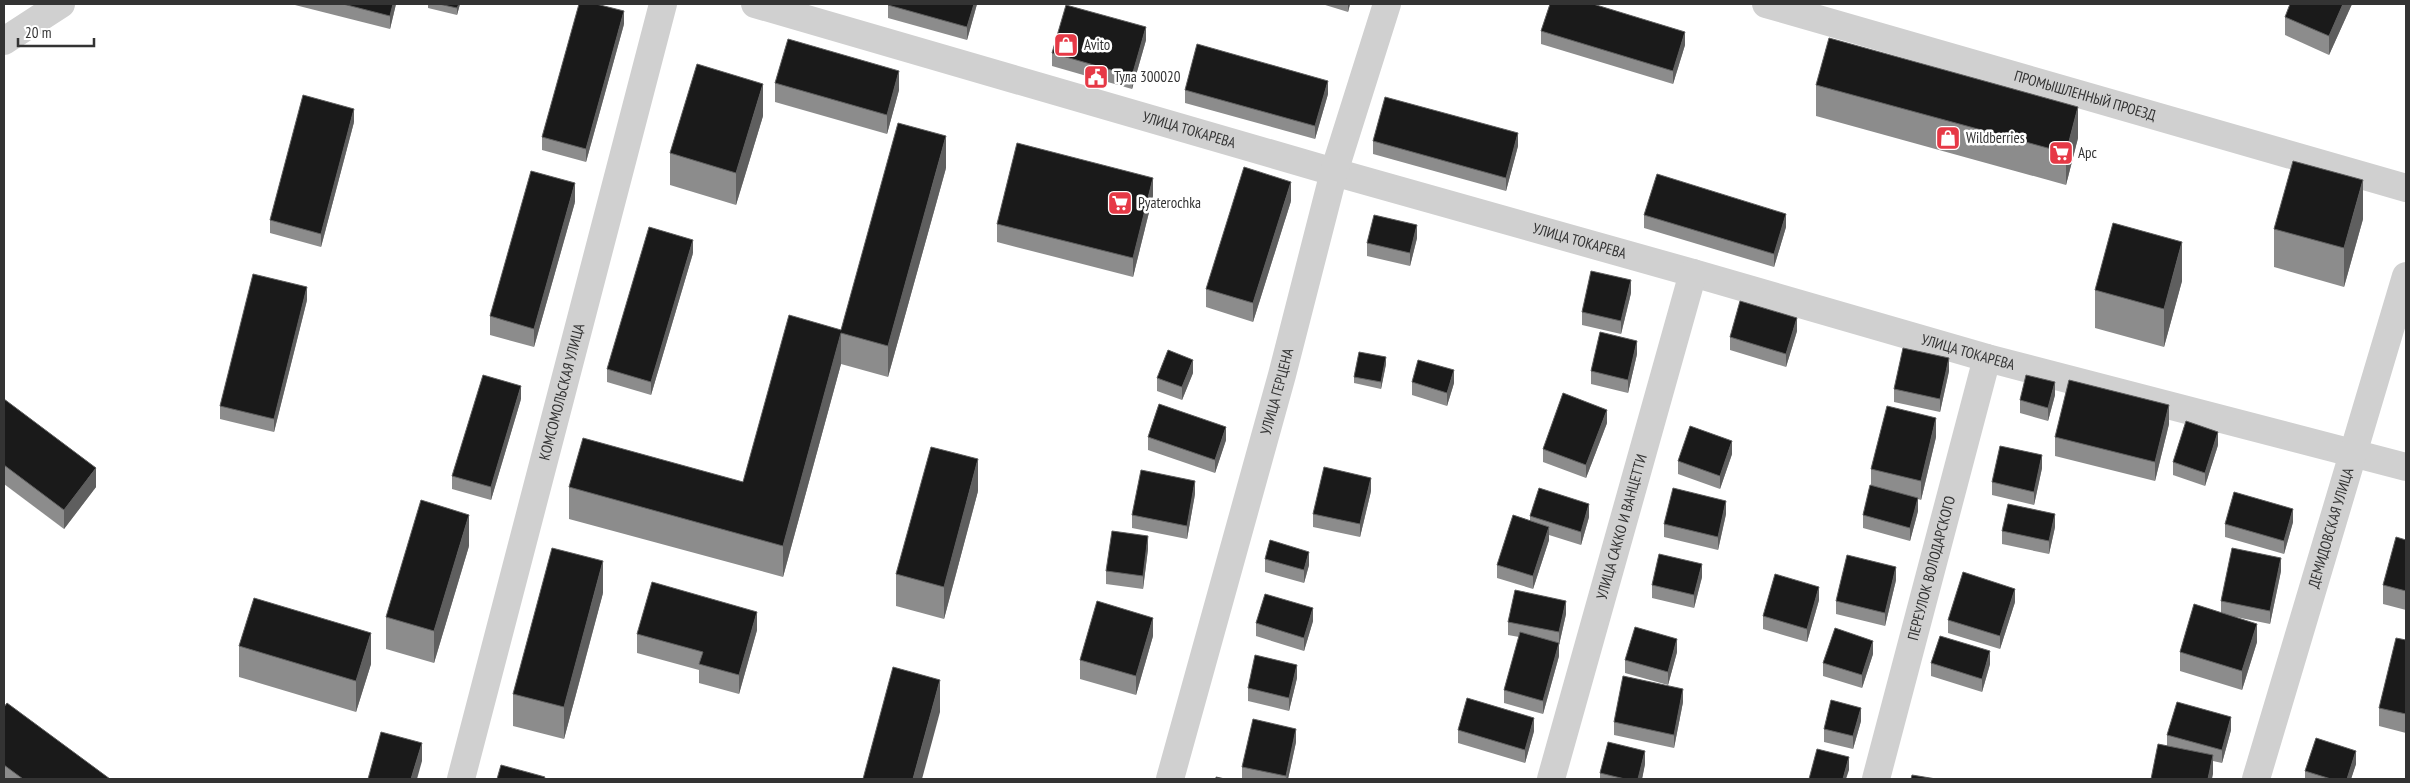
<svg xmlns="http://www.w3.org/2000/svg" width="2410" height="783" font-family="'PT Sans Narrow',sans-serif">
<rect width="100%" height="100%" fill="#fff"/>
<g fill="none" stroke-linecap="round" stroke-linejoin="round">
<g stroke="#d0d0d0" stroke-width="28">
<path id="s1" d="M755 4 1334 172 1693 273 1987 358 2406 467"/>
<path id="s2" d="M1766 4 2406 188"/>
<polyline points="4,41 61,4"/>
<path id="s3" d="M461 779 663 4"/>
<path id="s4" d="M1170 779 1282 375 1334 172 1387 4"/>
<path id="s5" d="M1551 779 1693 273"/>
<path id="s6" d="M1876 779 1987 358"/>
<path id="s7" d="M2256 779 2406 276"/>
</g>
</g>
<g fill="#8c8c8c">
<polygon points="291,4 396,4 390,29"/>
<polygon points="428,4 460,4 457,15 428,8"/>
<polygon points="977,4 967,40 888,18 888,5"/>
<polygon points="1322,4 1350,4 1348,12"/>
<polygon points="2352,4 2329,55 2285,35 2285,17"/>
<polygon points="624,24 586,162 542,150 542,137"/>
<polygon points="1541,31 1685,45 1673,84 1541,44"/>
<polygon points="1146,40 1132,89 1052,66 1052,53"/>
<polygon points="775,83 899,90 887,134 775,102"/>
<polygon points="1816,85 2078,138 2066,185 1816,116"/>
<polygon points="1185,90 1328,94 1315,139 1185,103"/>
<polygon points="763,116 736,205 670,185 670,153"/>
<polygon points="354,122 321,247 270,233 270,220"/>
<polygon points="1373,141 1518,146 1506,191 1373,154"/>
<polygon points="946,168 888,377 841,364 783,577 569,519 569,487 743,482"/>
<polygon points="1153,196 1133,277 997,242 997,224"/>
<polygon points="1291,201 1253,322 1206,307 1206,289"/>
<polygon points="575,202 534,347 490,335 490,316"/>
<polygon points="1644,215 1786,227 1774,267 1644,228"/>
<polygon points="2363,219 2344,287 2274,267 2274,229"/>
<polygon points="1417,238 1410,266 1367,256 1367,243"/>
<polygon points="693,253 651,395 607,382 607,369"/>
<polygon points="2182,281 2164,347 2095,328 2095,290"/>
<polygon points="1631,293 1621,334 1582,325 1582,312"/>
<polygon points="307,300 274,432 220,419 220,406"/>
<polygon points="1797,331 1786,367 1730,350 1730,337"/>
<polygon points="1637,354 1628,393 1591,384 1591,371"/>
<polygon points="1386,364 1381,389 1354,383 1354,377"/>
<polygon points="1949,371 1940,412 1894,402 1894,389"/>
<polygon points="1193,373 1182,400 1157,391 1157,378"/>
<polygon points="1412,382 1454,383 1447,406 1412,395"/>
<polygon points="2055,395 2048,421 2020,413 2020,400"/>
<polygon points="4,399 96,487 64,529 4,484"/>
<polygon points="521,399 491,500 452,489 452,476"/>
<polygon points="1607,423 1586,478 1543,462 1543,449"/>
<polygon points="2169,424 2155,481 2055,456 2055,437"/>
<polygon points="1148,437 1226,440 1215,473 1148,450"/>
<polygon points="1936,437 1921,500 1918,499 1918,511 1910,541 1863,528 1863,515 1871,485 1871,469"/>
<polygon points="2218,445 2205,486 2173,475 2173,462"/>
<polygon points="1732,454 1720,489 1678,474 1678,461"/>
<polygon points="2042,468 2034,505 1992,495 1992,482"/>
<polygon points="978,491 944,619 896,606 896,574"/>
<polygon points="1371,491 1360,537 1313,527 1313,514"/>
<polygon points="1195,494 1187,539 1132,528 1132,515"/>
<polygon points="1726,514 1718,550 1664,537 1664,524"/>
<polygon points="1530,516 1589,517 1581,545 1549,535 1549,540 1533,589 1497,578 1497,565 1530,521"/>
<polygon points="2293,522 2284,554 2225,537 2225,524"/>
<polygon points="2055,527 2049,554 2002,544 2002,531"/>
<polygon points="2406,540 2406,610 2383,604 2383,585"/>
<polygon points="469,546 434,663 386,649 386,617"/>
<polygon points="1148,549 1143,589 1106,584 1106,571"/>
<polygon points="1265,559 1309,565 1304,583 1265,572"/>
<polygon points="2281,571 2270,624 2236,617 2257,642 2242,690 2180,671 2180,652 2221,612 2221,601"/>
<polygon points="1702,577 1694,608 1652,598 1652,585"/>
<polygon points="1896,580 1885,626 1836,614 1836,601"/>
<polygon points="603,593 564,739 513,726 513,694"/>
<polygon points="1819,600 1807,642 1763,629 1763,616"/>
<polygon points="2015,602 2000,649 1948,633 1948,620"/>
<polygon points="1566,614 1559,645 1559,656 1543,714 1504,703 1504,690 1519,637 1508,635 1508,622"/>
<polygon points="1313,621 1304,651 1256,636 1256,623"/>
<polygon points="757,630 739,694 699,683 699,670 637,653 637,634"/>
<polygon points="1153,636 1136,695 1080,679 1080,660"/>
<polygon points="2406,640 2406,733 2379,726 2379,708"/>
<polygon points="239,646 371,664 356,712 239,677"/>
<polygon points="1677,652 1668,685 1625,673 1625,660"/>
<polygon points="1873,654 1862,688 1823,676 1823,663"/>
<polygon points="1931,663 1990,664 1982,692 1931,676"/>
<polygon points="1297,678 1289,711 1248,701 1248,688"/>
<polygon points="1683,702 1674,748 1614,735 1614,722"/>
<polygon points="4,707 110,779 4,779"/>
<polygon points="1861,721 1853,749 1824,742 1824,729"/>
<polygon points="1458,730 1534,731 1525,763 1458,743"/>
<polygon points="2231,730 2222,763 2213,761 2213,774 2167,746 2167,735"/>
<polygon points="1296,742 1288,779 1242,779 1242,767"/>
<polygon points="1645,764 1642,779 1600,779 1600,773"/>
<polygon points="2356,764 2351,779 2305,779 2305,771"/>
</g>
<g fill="#5f5f5f">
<polygon points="393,4 396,4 390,29 390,16"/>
<polygon points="459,4 460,4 457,15 457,8"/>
<polygon points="974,4 977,4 967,40 967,27"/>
<polygon points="1348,4 1350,4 1348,12"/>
<polygon points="2343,4 2352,4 2329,55 2329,36"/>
<polygon points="624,11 624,24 586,162 586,149"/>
<polygon points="1146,27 1146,40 1132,89 1132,76"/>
<polygon points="1685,32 1685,45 1673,84 1673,71"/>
<polygon points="899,71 899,90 887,134 887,115"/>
<polygon points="1328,81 1328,94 1315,139 1315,126"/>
<polygon points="763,84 763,116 736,205 736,173"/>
<polygon points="2078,107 2078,138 2066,185 2066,153"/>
<polygon points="354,109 354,122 321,247 321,234"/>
<polygon points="1518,133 1518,146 1506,191 1506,178"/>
<polygon points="946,136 946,168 888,377 888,346"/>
<polygon points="1153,178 1153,196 1133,277 1133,258"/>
<polygon points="2363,180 2363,219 2344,287 2344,248"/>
<polygon points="1291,182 1291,201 1253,322 1253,303"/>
<polygon points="575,183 575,202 534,347 534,329"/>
<polygon points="1786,214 1786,227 1774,267 1774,254"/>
<polygon points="1417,225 1417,238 1410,266 1410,253"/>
<polygon points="693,240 693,253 651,395 651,382"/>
<polygon points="2182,242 2182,281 2164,347 2164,309"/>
<polygon points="1631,280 1631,293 1621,334 1621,321"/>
<polygon points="307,287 307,300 274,432 274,419"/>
<polygon points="1797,318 1797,331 1786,367 1786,354"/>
<polygon points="841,333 841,364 783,577 783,546"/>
<polygon points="1637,341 1637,354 1628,393 1628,380"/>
<polygon points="1386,357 1386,364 1381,389 1381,382"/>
<polygon points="1949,358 1949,371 1940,412 1940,399"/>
<polygon points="1193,360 1193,373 1182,400 1182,387"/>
<polygon points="1454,370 1454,383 1447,406 1447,393"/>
<polygon points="2055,382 2055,395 2048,421 2048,408"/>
<polygon points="521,386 521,399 491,500 491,487"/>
<polygon points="2169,405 2169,424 2155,481 2155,462"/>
<polygon points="1607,410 1607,423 1586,478 1586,465"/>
<polygon points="1936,418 1936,437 1921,500 1921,481"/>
<polygon points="1226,427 1226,440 1215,473 1215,460"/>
<polygon points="2218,432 2218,445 2205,486 2205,473"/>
<polygon points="1732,441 1732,454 1720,489 1720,476"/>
<polygon points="2042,455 2042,468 2034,505 2034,492"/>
<polygon points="978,459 978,491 944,619 944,587"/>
<polygon points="96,468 96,487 64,529 64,510"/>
<polygon points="1371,478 1371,491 1360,537 1360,524"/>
<polygon points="1195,481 1195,494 1187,539 1187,526"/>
<polygon points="1918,498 1918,511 1910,541 1910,528"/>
<polygon points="1726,501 1726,514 1718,550 1718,537"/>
<polygon points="1589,504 1589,517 1581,545 1581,532"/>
<polygon points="2293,509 2293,522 2284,554 2284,541"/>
<polygon points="2055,514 2055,527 2049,554 2049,541"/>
<polygon points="469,515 469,546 434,663 434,631"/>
<polygon points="1549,527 1549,540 1533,589 1533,576"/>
<polygon points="1148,536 1148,549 1143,589 1143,576"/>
<polygon points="1309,552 1309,565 1304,583 1304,570"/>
<polygon points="2281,558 2281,571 2270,624 2270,611"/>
<polygon points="603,561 603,593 564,739 564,707"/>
<polygon points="1702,564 1702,577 1694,608 1694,595"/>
<polygon points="1896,567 1896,580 1885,626 1885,613"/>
<polygon points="1819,587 1819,600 1807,642 1807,629"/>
<polygon points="2015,589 2015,602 2000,649 2000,636"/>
<polygon points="1566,601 1566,614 1559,645 1559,632"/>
<polygon points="1313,608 1313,621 1304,651 1304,638"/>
<polygon points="757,612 757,630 739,694 739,675"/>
<polygon points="1153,618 1153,636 1136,695 1136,676"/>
<polygon points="2257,624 2257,642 2242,690 2242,671"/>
<polygon points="371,633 371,664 356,712 356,681"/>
<polygon points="1677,639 1677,652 1668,685 1668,672"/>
<polygon points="1873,641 1873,654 1862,688 1862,675"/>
<polygon points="1559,643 1559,656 1543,714 1543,701"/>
<polygon points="1990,651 1990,664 1982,692 1982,679"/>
<polygon points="1297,665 1297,678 1289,711 1289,698"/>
<polygon points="940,680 940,712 922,779 913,779"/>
<polygon points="1683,689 1683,702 1674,748 1674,735"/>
<polygon points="1861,708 1861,721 1853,749 1853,736"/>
<polygon points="2231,717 2231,730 2222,763 2222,750"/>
<polygon points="1534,718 1534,731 1525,763 1525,750"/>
<polygon points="1296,729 1296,742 1288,779 1286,779"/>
<polygon points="422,743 422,761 417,779 411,779"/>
<polygon points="1645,751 1645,764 1642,779 1638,779"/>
<polygon points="2356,751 2356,764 2351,779 2347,779"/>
<polygon points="2213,755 2213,774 2212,779 2208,779"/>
<polygon points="1849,757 1849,770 1846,779 1843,779"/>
</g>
<g fill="#1a1a1a" stroke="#5f5f5f">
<polygon points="343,4 393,4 390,16"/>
<polygon points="439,4 459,4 457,8"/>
<polygon points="579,4 596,4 624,11 586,149 542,137"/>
<polygon points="888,4 974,4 967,27 888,5"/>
<polygon points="1550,4 1593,4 1685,32 1673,71 1541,31"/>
<polygon points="2290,4 2343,4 2329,36 2285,17"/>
<polygon points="1066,5 1146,27 1132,76 1052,53"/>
<polygon points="1829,38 2078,107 2066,153 1816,85"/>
<polygon points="788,39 899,71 887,115 775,83"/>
<polygon points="1197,44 1328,81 1315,126 1185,90"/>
<polygon points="697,64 763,84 736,173 670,153"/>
<polygon points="303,95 354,109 321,234 270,220"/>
<polygon points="1385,97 1518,133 1506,178 1373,141"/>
<polygon points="898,123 946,136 888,346 841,333 783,546 569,487 583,438 743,482 789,315 841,330"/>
<polygon points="1017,143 1153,178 1133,258 997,224"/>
<polygon points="2293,161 2363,180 2344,248 2274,229"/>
<polygon points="1244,167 1291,182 1253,303 1206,289"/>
<polygon points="531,171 575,183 534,329 490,316"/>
<polygon points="1657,174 1786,214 1774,254 1644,215"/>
<polygon points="1374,215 1417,225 1410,253 1367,243"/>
<polygon points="2113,223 2182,242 2164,309 2095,290"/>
<polygon points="649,227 693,240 651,382 607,369"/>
<polygon points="1591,271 1631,280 1621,321 1582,312"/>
<polygon points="253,274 307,287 274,419 220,406"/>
<polygon points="1740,301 1797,318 1786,354 1730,337"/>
<polygon points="1600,332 1637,341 1628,380 1591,371"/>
<polygon points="1903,348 1949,358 1940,399 1894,389"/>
<polygon points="1168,350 1193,360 1182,387 1157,378"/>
<polygon points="1359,352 1386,357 1381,382 1354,377"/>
<polygon points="1418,360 1454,370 1447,393 1412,382"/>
<polygon points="483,375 521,386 491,487 452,476"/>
<polygon points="2026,375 2055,382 2048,408 2020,400"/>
<polygon points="2069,380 2169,405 2155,462 2055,437"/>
<polygon points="1563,393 1607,410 1586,465 1543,449"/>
<polygon points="4,399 96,468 64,510 4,465"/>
<polygon points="1159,404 1226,427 1215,460 1148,437"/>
<polygon points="1887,406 1936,418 1921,481 1871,469"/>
<polygon points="2186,421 2218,432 2205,473 2173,462"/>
<polygon points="1690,426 1732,441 1720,476 1678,461"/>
<polygon points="2000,446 2042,455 2034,492 1992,482"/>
<polygon points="931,447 978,459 944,587 896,574"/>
<polygon points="1324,467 1371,478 1360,524 1313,514"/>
<polygon points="1141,470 1195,481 1187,526 1132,515"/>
<polygon points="1870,485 1918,498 1910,528 1863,515"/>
<polygon points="1539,488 1589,504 1581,532 1530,516"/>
<polygon points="1673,488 1726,501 1718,537 1664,524"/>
<polygon points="2234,492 2293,509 2284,541 2225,524"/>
<polygon points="421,500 469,515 434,631 386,617"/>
<polygon points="2008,504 2055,514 2049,541 2002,531"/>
<polygon points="1513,515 1549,527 1533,576 1497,565"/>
<polygon points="1112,531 1148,536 1143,576 1106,571"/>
<polygon points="2396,537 2406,540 2406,591 2383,585"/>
<polygon points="1270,540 1309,552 1304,570 1265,559"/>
<polygon points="552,548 603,561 564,707 513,694"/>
<polygon points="2232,548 2281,558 2270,611 2221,601"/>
<polygon points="1659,554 1702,564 1694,595 1652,585"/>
<polygon points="1847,555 1896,567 1885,613 1836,601"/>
<polygon points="1963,572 2015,589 2000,636 1948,620"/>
<polygon points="1775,574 1819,587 1807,629 1763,616"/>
<polygon points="652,582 757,612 739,675 699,664 703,652 637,634"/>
<polygon points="1515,590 1566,601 1559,632 1508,622"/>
<polygon points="1265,594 1313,608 1304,638 1256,623"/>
<polygon points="254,598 371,633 356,681 239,646"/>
<polygon points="1097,601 1153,618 1136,676 1080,660"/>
<polygon points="2194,604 2257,624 2242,671 2180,652"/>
<polygon points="1635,627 1677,639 1668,672 1625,660"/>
<polygon points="1835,628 1873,641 1862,675 1823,663"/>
<polygon points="1520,632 1559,643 1543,701 1504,690"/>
<polygon points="1940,636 1990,651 1982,679 1931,663"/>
<polygon points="2396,638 2406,640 2406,714 2379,708"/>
<polygon points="1255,655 1297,665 1289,698 1248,688"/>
<polygon points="893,667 940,680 913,779 863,779"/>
<polygon points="1623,676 1683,689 1674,735 1614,722"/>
<polygon points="1467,698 1534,718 1525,750 1458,730"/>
<polygon points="1831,700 1861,708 1853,736 1824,729"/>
<polygon points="2177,702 2231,717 2222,750 2167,735"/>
<polygon points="7,703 110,779 23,779 4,765 4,707"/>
<polygon points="1253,719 1296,729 1286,776 1242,767"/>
<polygon points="381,732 422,743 411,779 368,779"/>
<polygon points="2316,738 2356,751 2347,779 2331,779 2305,771"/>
<polygon points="1608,742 1645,751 1638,779 1625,779 1600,773"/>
<polygon points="2158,744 2213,755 2208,779 2151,779"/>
<polygon points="1817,749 1849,757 1843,779 1809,779"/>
<polygon points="501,765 545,777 544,779 497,779"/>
<polygon points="1912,775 1936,779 1911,779"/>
<polygon points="1216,777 1225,779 1216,779"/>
</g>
<defs>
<symbol id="shop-square" viewBox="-11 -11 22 22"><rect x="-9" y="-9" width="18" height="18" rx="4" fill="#e63946" stroke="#fff"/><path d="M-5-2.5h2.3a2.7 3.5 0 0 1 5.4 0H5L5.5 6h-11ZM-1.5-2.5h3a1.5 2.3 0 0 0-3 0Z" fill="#fff"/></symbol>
<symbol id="civic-square" viewBox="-11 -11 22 22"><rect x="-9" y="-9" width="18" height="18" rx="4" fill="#e63946" stroke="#fff"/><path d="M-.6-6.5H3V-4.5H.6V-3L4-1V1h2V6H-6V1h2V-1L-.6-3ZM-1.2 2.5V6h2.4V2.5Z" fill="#fff"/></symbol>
<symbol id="supermarket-square" viewBox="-11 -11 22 22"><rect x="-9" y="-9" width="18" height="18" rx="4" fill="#e63946" stroke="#fff"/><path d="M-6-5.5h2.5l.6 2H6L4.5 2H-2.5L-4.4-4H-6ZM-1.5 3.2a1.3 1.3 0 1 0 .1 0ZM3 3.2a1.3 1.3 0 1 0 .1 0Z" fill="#fff"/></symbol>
</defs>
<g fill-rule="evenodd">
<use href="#shop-square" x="1052" y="31" width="28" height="28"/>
<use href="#civic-square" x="1082" y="63" width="28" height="28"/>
<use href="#shop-square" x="1934" y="124" width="28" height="28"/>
<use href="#supermarket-square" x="2047" y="139" width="28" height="28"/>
<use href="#supermarket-square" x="1106" y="189" width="28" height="28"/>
</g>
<g text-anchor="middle" stroke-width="5" stroke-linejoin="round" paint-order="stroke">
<g font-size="15" fill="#333" stroke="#fff" text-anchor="start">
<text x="1084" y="50">Avito</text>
<text x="1114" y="82">Тула 300020</text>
<text x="1966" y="143">Wildberries</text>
<text x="2078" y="158">Арс</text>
<text x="1138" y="208">Pyaterochka</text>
</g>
<g font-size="15" fill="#333" stroke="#fff">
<text dy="5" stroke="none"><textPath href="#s2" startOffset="332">ПРОМЫШЛЕННЫЙ ПРОЕЗД</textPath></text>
<text dy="5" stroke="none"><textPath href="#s1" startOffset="452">УЛИЦА ТОКАРЕВА</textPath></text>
<text dy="5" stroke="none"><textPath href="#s1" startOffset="858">УЛИЦА ТОКАРЕВА</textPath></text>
<text dy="5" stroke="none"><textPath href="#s1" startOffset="1262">УЛИЦА ТОКАРЕВА</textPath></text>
<text dy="5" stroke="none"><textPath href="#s3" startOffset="400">КОМСОМОЛЬСКАЯ УЛИЦА</textPath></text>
<text dy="5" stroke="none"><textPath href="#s4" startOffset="402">УЛИЦА ГЕРЦЕНА</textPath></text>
<text dy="5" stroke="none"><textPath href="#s5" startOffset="262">УЛИЦА САККО И ВАНЦЕТТИ</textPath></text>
<text dy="5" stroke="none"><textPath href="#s7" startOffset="262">ДЕМИДОВСКАЯ УЛИЦА</textPath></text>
<text dy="5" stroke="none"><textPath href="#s6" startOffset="218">ПЕРЕУЛОК ВОЛОДАРСКОГО</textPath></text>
</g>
</g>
<rect width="2410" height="783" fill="none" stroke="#333333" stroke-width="10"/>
<path d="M18 38v8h76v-8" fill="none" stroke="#333333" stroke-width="2.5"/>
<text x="25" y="38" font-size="15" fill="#333333" stroke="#ffffff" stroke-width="4" paint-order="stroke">20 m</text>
</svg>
